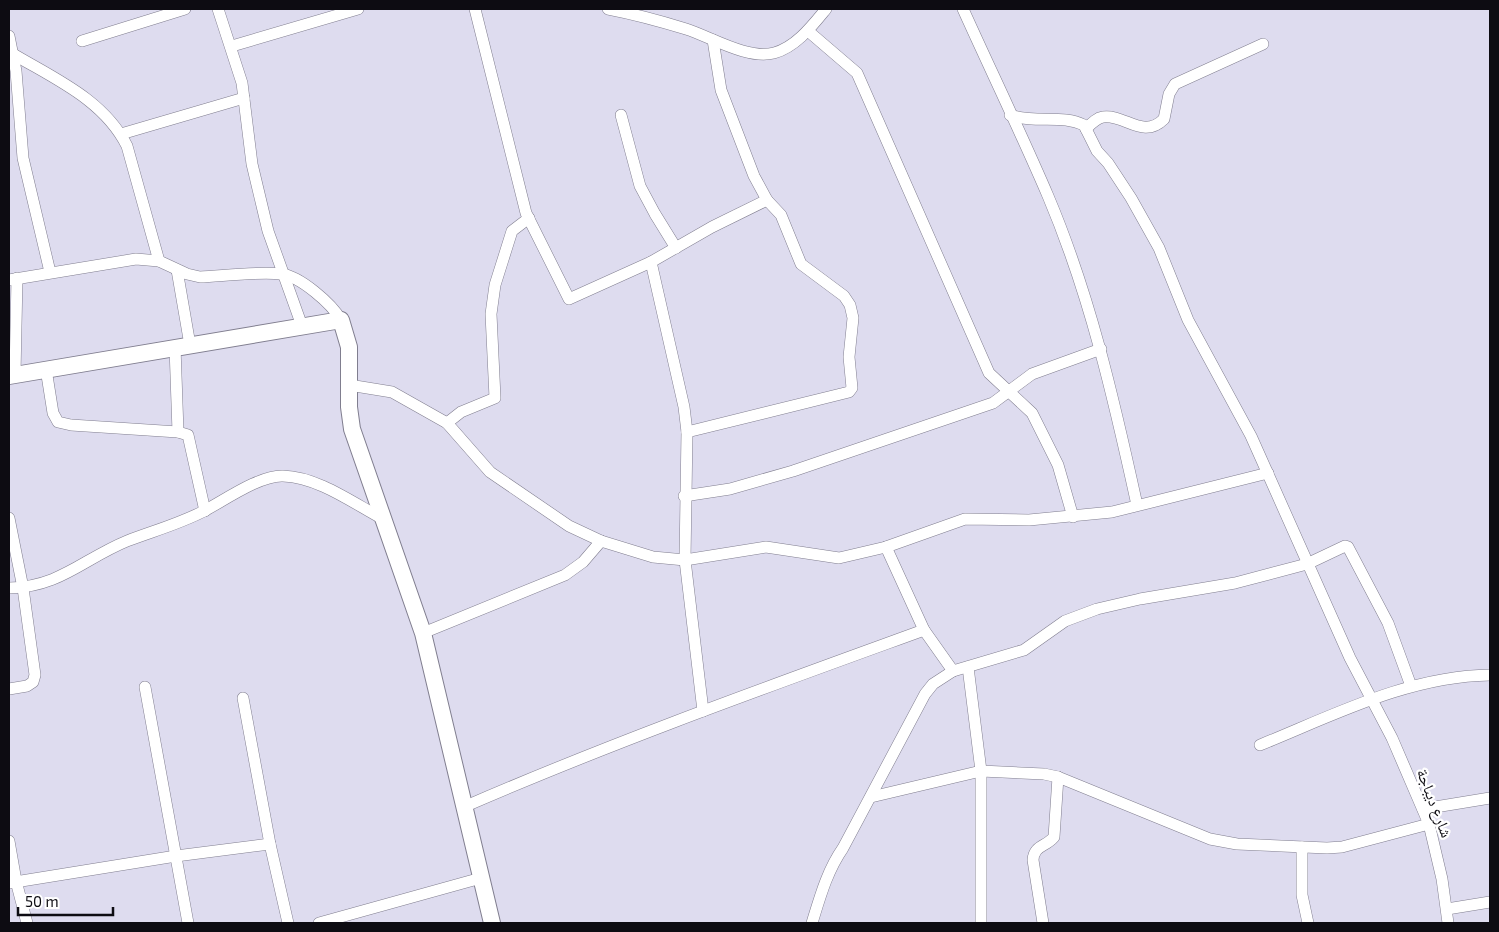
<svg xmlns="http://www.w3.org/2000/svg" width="1499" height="932" font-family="'Exo 2','Noto Naskh Arabic',sans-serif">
<rect width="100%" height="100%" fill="#dedcef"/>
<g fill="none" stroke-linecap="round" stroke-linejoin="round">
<defs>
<g id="street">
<polyline points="218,9 242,83 252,164 268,231 302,326"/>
<polyline points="475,9 526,213 569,299 651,262 712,227 767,200"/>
<path d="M608 9C634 14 660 21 686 29 711 37 748 60 774 53 796 47 812 26 826 9"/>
<path d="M963 9C991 71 1021 133 1048 196 1090 295 1114 400 1137 505"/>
<polyline points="808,31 857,73 989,373 1032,413 1058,465 1073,517"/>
<polyline points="9,36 16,71 23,158 50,272"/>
<polyline points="82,41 185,9"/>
<polyline points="232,46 358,9"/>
<path d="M13 54C55 79 104 100 127 146L159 261"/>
<polyline points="621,115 640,186 655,214 676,248"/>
<path d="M1010 115C1036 124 1062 114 1084 125L1097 151 1108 163 1131 198 1159 248 1188 320 1251 436 1350 658 1392 738 1429 824 1442 879 1448 923"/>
<path d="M1086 129C1091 124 1096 118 1103 117 1125 114 1143 140 1164 119L1169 94 1175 84 1263 44"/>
<polyline points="121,134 244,98"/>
<polyline points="651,262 684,407 687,432 685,560 703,711"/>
<polyline points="177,270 190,345"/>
<path d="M9 280 136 259 159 261 187 274 200 277C222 276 261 271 281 274 300 276 332 304 341 320"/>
<polyline points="175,347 178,432"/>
<polyline points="46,369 53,413 58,422 71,425 178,432 188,435 205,511"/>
<polyline points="15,374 17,278"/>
<polyline points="349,385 392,392 447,423 490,472 569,526 601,541 653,557 685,560 766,547 839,558 886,547 965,519 1029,520 1112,512 1268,473"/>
<polyline points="447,423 461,412 495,398 491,314 495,285 512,231 529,218"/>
<polyline points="687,432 849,392 852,388 849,357 853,318 850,305 844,296 801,264 781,215 767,200 754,176 721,90 713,40"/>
<polyline points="684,496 730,489 793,471 993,403 1032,374 1101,349"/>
<polyline points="9,518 23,588 35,675 33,682 27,686 9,689"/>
<polyline points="886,547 924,630 953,671"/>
<path d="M9 588C60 587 83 559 127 541 153 531 179 524 204 511 225 500 260 475 283 476 318 477 353 503 383 519"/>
<polyline points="423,633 565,575 583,562 601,541"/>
<polyline points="968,667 981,771 981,923"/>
<polyline points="145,687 188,923"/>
<polyline points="243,698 270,844 288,923"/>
<path d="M1260 745C1334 715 1409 676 1490 675"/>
<polyline points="871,797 981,771 1044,774 1058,777 1210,839 1237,844 1327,848 1342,847 1429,824"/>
<path d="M466 806C616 741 770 686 924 630"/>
<polyline points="1423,809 1490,798"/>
<polyline points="9,841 16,881 27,923"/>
<polyline points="1302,847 1302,895 1308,923"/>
<polyline points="9,883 176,856 270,844"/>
<polyline points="1447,909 1490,902"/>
<polyline points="319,923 481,878"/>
<path d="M812 923C820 897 827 871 843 848L925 694 933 684 953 671 1024 650 1065 621 1097 609 1140 599 1235 583 1307 564 1345 546 1348 547 1388 623 1411 686"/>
<path d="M1043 923 1033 860C1034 845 1046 847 1054 837L1058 777"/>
</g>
<polyline id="secondary" points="9,376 341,320 349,347 349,407 352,429 423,633 492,923"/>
</defs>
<use href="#street" stroke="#807e8f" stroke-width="12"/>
<use href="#secondary" stroke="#807e8f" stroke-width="18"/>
<use href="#street" stroke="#fff" stroke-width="11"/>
<use href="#secondary" stroke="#fff" stroke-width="16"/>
</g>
<g text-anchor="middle" stroke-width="4.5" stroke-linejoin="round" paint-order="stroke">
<g font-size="16" fill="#0d0c12" stroke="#fff">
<text transform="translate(1435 803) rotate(69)" y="6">شارع ديباجة</text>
</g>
</g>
<rect width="1499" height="932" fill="none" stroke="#0d0c12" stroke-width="20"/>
<path d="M18 907v8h95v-8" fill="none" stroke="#0d0c12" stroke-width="2.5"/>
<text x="25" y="907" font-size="15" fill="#0d0c12" stroke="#ffffff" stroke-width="4" paint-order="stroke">50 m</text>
</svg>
